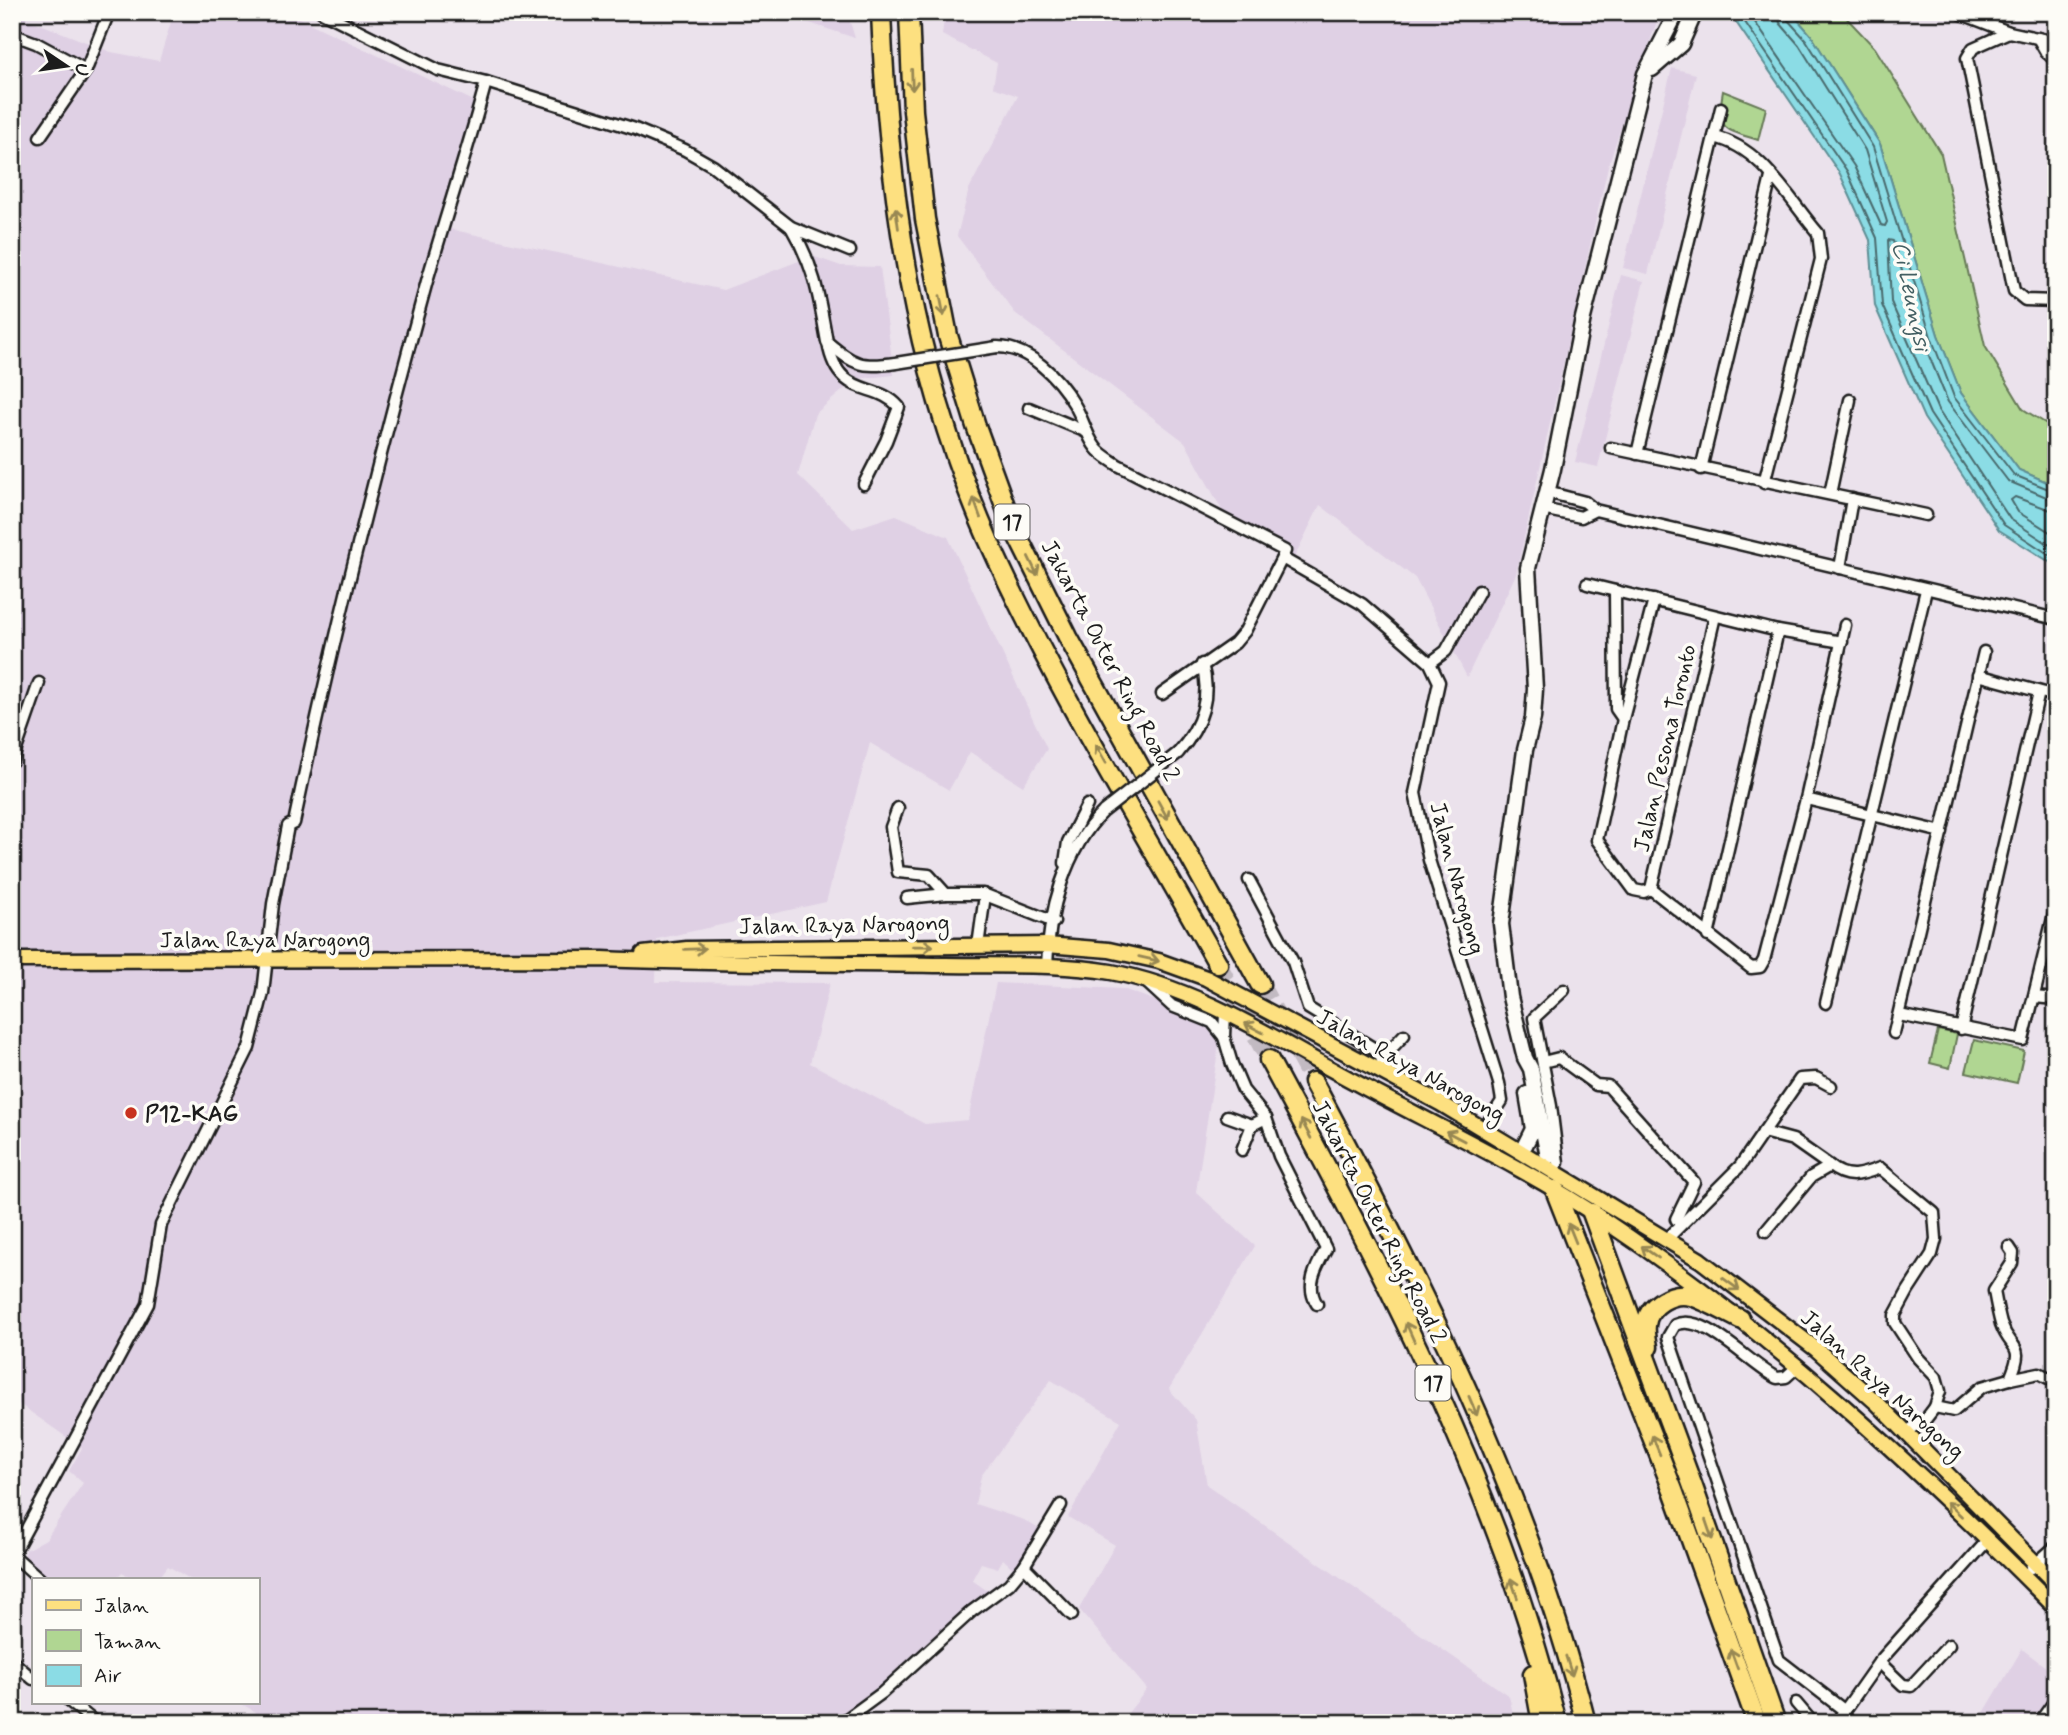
<svg xmlns="http://www.w3.org/2000/svg" width="2068" height="1735" font-family="Mynerve,sans-serif">
<rect width="100%" height="100%" fill="#ebe2ec"/>
<filter id="ink" filterUnits="userSpaceOnUse"><feTurbulence type="fractalNoise" baseFrequency=".0143" numOctaves="2"/><feDisplacementMap in="SourceGraphic" scale="14" xChannelSelector="R" yChannelSelector="G"/><feConvolveMatrix kernelMatrix="1 2 1 2 8 2 1 2 1" color-interpolation-filters="sRGB"/></filter>
<g filter="url(#ink)">
<g fill="#dfd0e4">
<polygon points="12,12 27,12 25,18 111,52 159,61 174,12 286,12 478,103 445,228 723,290 812,256 841,266 880,267 894,375 856,379 815,414 798,475 853,529 896,515 948,537 1047,749 1023,786 970,752 949,790 870,743 826,902 657,939 656,982 830,983 810,1063 925,1124 968,1120 996,983 1123,989 1222,1025 1196,1192 1255,1246 1169,1389 1196,1420 1207,1485 1509,1696 1515,1723 1120,1723 1147,1689 1079,1609 1115,1545 1068,1517 1121,1421 1051,1380 981,1476 975,1504 1024,1520 1044,1532 1020,1575 1003,1559 998,1568 981,1563 972,1580 989,1592 954,1631 861,1717 851,1723 755,1723 734,1711 727,1723 250,1723 256,1712 238,1702 257,1702 257,1579 190,1579 168,1566 158,1579 132,1579 122,1572 116,1579 45,1579 23,1562 26,1550 46,1539 83,1483 69,1471 82,1448 12,1399"/>
<polygon points="776,12 847,12 855,38"/>
<polygon points="945,12 1624,12 1658,18 1608,166 1516,574 1467,677 1415,578 1320,505 1294,558 1230,525 1185,442 1015,313 957,236 969,189 1018,96 993,87 997,63 942,35"/>
<polygon points="1672,68 1696,74 1648,274 1623,268"/>
<polygon points="1621,275 1644,281 1598,467 1575,462"/>
<polygon points="2022,1649 2047,1668 2056,1658 2056,1723 1978,1723"/>
</g>
<g fill="#b0d692" stroke="#667957" stroke-width="2">
<polygon points="1791,12 1841,12 1875,48 1941,154 1985,346 2023,409 2056,430 2056,486 2019,470 1961,393 1938,335 1880,144 1811,35"/>
<path d="M1723 91 1766 108 1758 140C1723 129 1716 130 1723 91Z"/>
<polygon points="1938,1030 1957,1034 1950,1068 1930,1063"/>
<polygon points="1974,1040 2024,1051 2017,1083 1966,1072"/>
</g>
<polygon fill="#8bdce5" stroke="#5f8f95" stroke-width="2" points="1729,12 1791,12 1811,35 1880,144 1938,335 1961,393 2019,470 2056,486 2056,566 1999,530 1924,418 1875,306 1870,240 1840,174"/>
<g fill="none" stroke-linecap="round" stroke-linejoin="round">
<g stroke="#48696c" stroke-width="2">
<polyline points="1738,12 1847,171 1877,238 1882,305 1930,414 2004,525 2056,559"/>
<polyline points="1748,12 1854,166 1881,225 1885,226 1887,222 1865,150 1799,45 1780,23 1777,12"/>
<polyline points="1786,12 1787,19 1806,40 1873,147 1931,337 1954,397 2014,475 2056,492"/>
<polyline points="2056,501 2008,481 1948,402 1923,341 1893,241 1888,240 1891,302 1938,410 2010,519 2056,549"/>
<polyline points="2056,512 2015,497 2011,500 2018,512 2056,536"/>
</g>
<g stroke="#c2bac2" stroke-width="18" stroke-dasharray="18 9" stroke-linecap="butt">
<polyline points="1218,964 1269,1060"/>
<polyline points="1260,984 1313,1082"/>
</g>
<defs>
<g id="street">
<polyline points="1957,12 2009,32 2056,42"/>
<polyline points="2009,32 1973,48 1967,58 2014,291 2025,300 2056,301"/>
<polyline points="12,34 36,43 86,70"/>
<polyline points="2038,38 2046,52 2056,61"/>
<polyline points="486,82 635,129 685,150 713,166 791,227 850,251"/>
<polyline points="40,137 86,70 109,12"/>
<path d="M1714 137C1761 147 1788 198 1818 233L1821 259 1764 483"/>
<path d="M791 227C815 268 819 296 827 342 855 365 860 368 896 363"/>
<path d="M828 343C838 400 876 380 899 407L886 441 864 484"/>
<path d="M997 347C1029 347 1058 377 1074 404 1083 418 1086 435 1096 448 1101 455 1111 460 1118 465L1285 551 1282 558"/>
<polyline points="1029,408 1087,432"/>
<polyline points="1611,448 1926,515"/>
<polyline points="1637,454 1721,108"/>
<polyline points="1701,469 1771,177"/>
<polyline points="1830,494 1850,400"/>
<polyline points="1542,509 1581,517 1595,510 1585,502 1547,492"/>
<polyline points="1595,510 2056,619"/>
<polyline points="1840,568 1852,499"/>
<polyline points="1587,584 1778,631 1842,642"/>
<polyline points="1615,591 1616,709 1623,719"/>
<polyline points="1654,600 1623,719 1597,840 1634,890 1644,892 1651,889 1751,968 1760,967 1764,960 1806,799 1845,625"/>
<polyline points="1430,663 1446,651 1479,591"/>
<polyline points="1978,675 2056,696"/>
<polyline points="1162,694 1235,643 1245,631 1282,558 1362,604 1430,663 1439,682 1415,793 1429,860 1499,1083 1502,1101 1487,1124"/>
<path d="M1178 753C1201 727 1212 698 1202 664"/>
<polyline points="12,761 39,683"/>
<polyline points="1806,799 1942,832"/>
<polyline points="898,808 891,827 898,872 929,875 946,894 983,894 1054,922"/>
<polyline points="1065,863 1068,842 1087,805"/>
<polyline points="1249,880 1293,962 1308,1008 1378,1051 1389,1076"/>
<polyline points="1651,889 1715,616"/>
<polyline points="907,898 946,894"/>
<polyline points="1708,936 1778,631"/>
<polyline points="978,946 985,895"/>
<path d="M1047 967C1048 913 1065 849 1104 811"/>
<polyline points="1146,982 1172,1006 1212,1022 1224,1037"/>
<polyline points="2034,997 2056,999"/>
<polyline points="1826,1003 1926,590"/>
<path d="M1225 1012 1224 1037 1232 1064 1243 1090 1266 1118 1279 1156 1326 1249C1316 1267 1305 1286 1317 1304"/>
<polyline points="1899,1015 2023,1040 2056,906"/>
<polyline points="1961,1029 2039,692"/>
<polyline points="1894,1033 1984,652"/>
<polyline points="1378,1051 1390,1050 1404,1035"/>
<polyline points="1543,1062 1559,1058 1596,1085 1608,1086 1694,1182 1676,1219 1680,1224"/>
<polyline points="1227,1116 1252,1125"/>
<polyline points="1763,1132 1793,1140 1830,1166"/>
<polyline points="1242,1150 1252,1125 1266,1118"/>
<polyline points="1558,1163 1551,1106 1534,1018 1564,990"/>
<path d="M1766 1231 1811 1177 1830 1166C1847 1180 1861 1175 1880 1168L1934 1213 1936 1239 1932 1254 1908 1291 1895 1315V1323L1918 1358 1936 1377 1940 1391 1935 1407"/>
<polyline points="1671,1235 1740,1166 1800,1079 1816,1078 1831,1086"/>
<path d="M1797 1367 1786 1377 1777 1378C1750 1365 1704 1311 1675 1325L1668 1337 1779 1660 1845 1711"/>
<polyline points="2010,1379 2039,1373 2056,1382"/>
<path d="M1906 1432 1925 1420 1935 1407 1954 1411 1982 1387 2010 1379C2026 1342 2011 1352 2001 1324 1998 1313 1996 1302 1994 1291L2012 1263 2013 1253 2009 1247"/>
<polyline points="13,1555 40,1579"/>
<path d="M12 1556 148 1304 161 1225 249 1048 263 993 273 904 288 826 294 823C332 642 378 460 427 281 446 215 468 149 486 82L438 70 322 12"/>
<polyline points="1024,1566 1072,1615"/>
<polyline points="2031,1568 2056,1546"/>
<polyline points="12,1661 33,1679"/>
<polyline points="1879,1662 1903,1685 1911,1686 1949,1645"/>
<polyline points="70,1702 96,1723"/>
<polyline points="1796,1703 1813,1723"/>
<polyline points="841,1723 882,1693 972,1611 1009,1584 1024,1566 1061,1505"/>
<polyline points="1836,1723 1879,1662 1987,1541"/>
<polyline points="2039,1723 2056,1699"/>
</g>
<g id="secondary">
<polyline points="1652,69 1681,44 1695,12"/>
<polyline points="1525,1145 1533,1129 1527,1094"/>
<polyline points="1548,1157 1531,1069 1525,1058 1510,997 1501,924 1525,750 1533,718 1535,689 1528,568 1553,469 1583,318 1645,74 1677,12"/>
</g>
<g id="primary">
<polyline points="643,954 687,949 1047,945 1109,950 1159,961 1206,978 1440,1103 1700,1260 1816,1349 1878,1404 2056,1584"/>
<path d="M12 960 603 959C717 964 831 963 945 965 999 966 1057 963 1111 972 1198 988 1276 1040 1353 1081 1438 1127 1528 1169 1608 1223 1772 1333 1917 1468 2056 1608"/>
</g>
<g id="highway">
<path d="M881 12C888 194 913 368 987 537 1051 681 1140 825 1218 964"/>
<polyline points="909,12 913,111 925,219 948,336 976,426 1012,525 1068,637 1260,984"/>
<path d="M1269 1060C1383 1271 1498 1488 1557 1723"/>
<path d="M1313 1082C1422 1286 1529 1497 1586 1723"/>
<polyline points="1555,1190 1673,1490 1757,1723"/>
<polyline points="1592,1213 1692,1484 1776,1723"/>
<path d="M1648 1347C1647 1340 1645 1332 1646 1325 1648 1305 1672 1291 1691 1296 1707 1301 1725 1312 1740 1319"/>
<polyline points="1533,1674 1542,1723"/>
</g>
</defs>
<use href="#street" stroke="#1c1c1c" stroke-width="15"/>
<use href="#secondary" stroke="#1c1c1c" stroke-width="19"/>
<use href="#primary" stroke="#1c1c1c" stroke-width="19"/>
<use href="#highway" stroke="#1c1c1c" stroke-width="23"/>
<use href="#street" stroke="#fdfcf7" stroke-width="10"/>
<use href="#secondary" stroke="#fdfcf7" stroke-width="14"/>
<use href="#primary" stroke="#fde080" stroke-width="14"/>
<use href="#highway" stroke="#fde080" stroke-width="18"/>
<defs>
<g id="street-bridge">
<polyline points="896,363 997,347"/>
<polyline points="1104,811 1178,753"/>
</g>
</defs>
<use href="#street-bridge" stroke="#1c1c1c" stroke-width="15" stroke-linecap="butt"/>
<use href="#street-bridge" stroke="#fdfcf7" stroke-width="10"/>
</g>
<defs><path id="oneway-shaft" d="M-6 0H5M1.5-3L5.5 0L1.5 3" fill="none" stroke-width="1.6" stroke-linecap="round" stroke-linejoin="round" transform="scale(1.75)"/></defs>
<g stroke="#988853">
<use href="#oneway-shaft" transform="translate(912 80) rotate(88)"/>
<use href="#oneway-shaft" transform="translate(897 218) rotate(-98)"/>
<use href="#oneway-shaft" transform="translate(942 306) rotate(79)"/>
<use href="#oneway-shaft" transform="translate(977 508) rotate(-110)"/>
<use href="#oneway-shaft" transform="translate(1033 566) rotate(64)"/>
<use href="#oneway-shaft" transform="translate(1101 754) rotate(-119)"/>
<use href="#oneway-shaft" transform="translate(1163 810) rotate(61)"/>
<use href="#oneway-shaft" transform="translate(923 946) rotate(-1)"/>
<use href="#oneway-shaft" transform="translate(695 949) rotate(-2)"/>
<use href="#oneway-shaft" transform="translate(1149 959) rotate(13)"/>
<use href="#oneway-shaft" transform="translate(1254 1028) rotate(-152)"/>
<use href="#oneway-shaft" transform="translate(1306 1129) rotate(-118)"/>
<use href="#oneway-shaft" transform="translate(1455 1136) rotate(-152)"/>
<use href="#oneway-shaft" transform="translate(1572 1233) rotate(-112)"/>
<use href="#oneway-shaft" transform="translate(1650 1252) rotate(-145)"/>
<use href="#oneway-shaft" transform="translate(1731 1284) rotate(36)"/>
<use href="#oneway-shaft" transform="translate(1410 1332) rotate(-114)"/>
<use href="#oneway-shaft" transform="translate(1473 1406) rotate(67)"/>
<use href="#oneway-shaft" transform="translate(1656 1445) rotate(-112)"/>
<use href="#oneway-shaft" transform="translate(1954 1509) rotate(-136)"/>
<use href="#oneway-shaft" transform="translate(1709 1530) rotate(71)"/>
<use href="#oneway-shaft" transform="translate(1514 1588) rotate(-109)"/>
<use href="#oneway-shaft" transform="translate(1734 1659) rotate(-110)"/>
<use href="#oneway-shaft" transform="translate(1569 1666) rotate(72)"/>
</g>
</g>
<circle fill="#c8321e" stroke="#fdfcf7" stroke-width="2.5" cx="131" cy="1113" r="7"/>
<g text-anchor="middle" stroke-width="7" stroke-linejoin="round" paint-order="stroke">
<g fill="#fdfcf7" stroke="#605f5e" stroke-width="2">
<rect x="994.5" y="504.5" width="35" height="35" rx="5"/>
<rect x="1415.5" y="1365.5" width="35" height="35" rx="5"/>
</g>
<g font-size="21" font-weight="bold" fill="#1c1c1c">
<text x="1012" y="529">17</text>
<text x="1433" y="1390">17</text>
</g>
<g font-size="23" fill="#1c1c1c" stroke="#fdfcf7">
<text transform="translate(1111 660) rotate(62)" y="8">Jakarta Outer Ring Road 2</text>
<text transform="translate(1664 748) rotate(-77)" y="8">Jalan Pesona Toronto</text>
<text transform="translate(1458 878) rotate(75)" y="8">Jalan Narogong</text>
<text transform="translate(844 924) rotate(-1)" y="8">Jalan Raya Narogong</text>
<text x="265" y="947">Jalan Raya Narogong</text>
<text transform="translate(1411 1065) rotate(29)" y="8">Jalan Raya Narogong</text>
<text transform="translate(1380 1221) rotate(63)" y="8">Jakarta Outer Ring Road 2</text>
<text transform="translate(1883 1384) rotate(42)" y="8">Jalan Raya Narogong</text>
</g>
<g font-size="23" font-weight="bold" fill="#1c1c1c" stroke="#fdfcf7" text-anchor="start">
<text x="145" y="1121">P12-KAG</text>
</g>
<g font-size="24" font-style="italic" fill="#435f62" stroke="#fdfcf7">
<text transform="translate(1912 296) rotate(78)" y="8">Ci Leungsi</text>
</g>
</g>
<rect width="2068" height="1735" fill="none" stroke="#fdfcf7" stroke-width="42"/>
<rect x="21" y="21" width="2026" height="1693" fill="none" stroke="#1c1c1c" stroke-width="2.5" filter="url(#ink)"/>
<rect x="32" y="1578" width="228" height="126" fill="#fdfcf7" stroke="#a3a29f" stroke-width="2"/>
<rect x="46" y="1600" width="35" height="10" fill="#fde080" stroke="#a3a29f" stroke-width="2"/>
<text x="94" y="1612" font-size="21" fill="#1c1c1c">Jalan</text>
<rect x="46" y="1630" width="35" height="21" fill="#b0d692" stroke="#a3a29f" stroke-width="2"/>
<text x="94" y="1648" font-size="21" fill="#1c1c1c">Taman</text>
<rect x="46" y="1665" width="35" height="21" fill="#8bdce5" stroke="#a3a29f" stroke-width="2"/>
<text x="94" y="1682" font-size="21" fill="#1c1c1c">Air</text>
<g transform="translate(66 66) rotate(103)" stroke="#fdfcf7" stroke-width="5" paint-order="stroke">
<path d="M0-5L12 26L0 18L-12 26Z" fill="#1c1c1c"/>
<text y="-10" font-size="19" font-weight="bold" text-anchor="middle" fill="#1c1c1c">U</text>
</g>
</svg>
